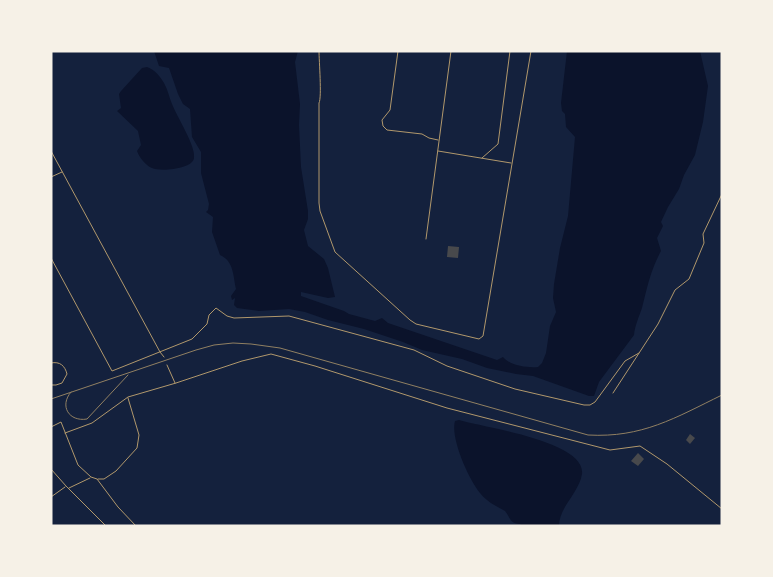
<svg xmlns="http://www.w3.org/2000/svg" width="773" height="577" font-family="'Open Sans',sans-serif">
<rect width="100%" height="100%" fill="#14213d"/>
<g fill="#0b132b">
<path d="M154 51H298L295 62 300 104 299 125 301 167 308 211V219L304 230 308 246 324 259 328 268 335 297 328 298 301 292V296L344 311 349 314 375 321 382 318 388 323 497 360 503 357C510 366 528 368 538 367L542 363 546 353 550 326 556 312 553 298 554 284 560 248 568 216 575 137 566 127 565 114 562 111 561 103 567 51H700L708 86 703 122 695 155 684 175 679 189 668 207 661 222 663 226 657 238 661 251C651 269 647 288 642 308 639 317 635 325 634 335L599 382 594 396H589L533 376 516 374 487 368 462 359 422 350 403 342 364 329 328 320 305 312 289 309 259 311 237 308 234 305 235 298 232 300 231 296 236 289C233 276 234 261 220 255L212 232 213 217 206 212 208 210 209 204 201 173V152L192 137 190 109 183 104 178 94 169 68 159 66Z"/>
<path d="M147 67C155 70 160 76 164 83 168 90 169 97 172 104 177 117 196 146 194 158 193 169 160 172 152 168 146 166 139 157 137 151L141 145 138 131 117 111 121 108 119 94 121 91 142 68Z"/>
<path d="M459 420C481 427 586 441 582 474 579 493 559 507 559 526H522L520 524C510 524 510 517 505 511 496 506 487 502 480 493 469 480 450 438 455 421Z"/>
</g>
<g fill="#48494c">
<polygon points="448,246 459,247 458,258 447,257"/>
<polygon points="690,434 695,438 690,444 686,440"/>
<polygon points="638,453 644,459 638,466 631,461"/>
</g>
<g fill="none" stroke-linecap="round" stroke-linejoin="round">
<g stroke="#b1986c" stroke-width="1">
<path d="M319 51C319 61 322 97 319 103V203L320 211 335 252 410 320 416 324 479 339 483 336 531 51"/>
<polyline points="398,51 390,110 382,120 383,126 387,130 422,134 429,138 438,140"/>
<polyline points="51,151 160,352 164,357"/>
<polyline points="438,151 511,163"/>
<polyline points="482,158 498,144 510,51"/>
<polyline points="51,177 62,172"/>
<polyline points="426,239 451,51"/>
<polyline points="51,258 112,371 192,339 207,324 209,315 216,308 227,316 234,318 289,316 414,350 447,366 515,389 584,405 590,405 595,402 625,361 639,353"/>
<path d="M51 363C60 361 65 366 67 374L62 383 56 385H51"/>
<polyline points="167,365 175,383"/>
<polyline points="613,393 658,324 675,290 689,279 704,243 703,234 722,194"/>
<polyline points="51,427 61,422 78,465 91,477 97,479 118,507 136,526"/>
<polyline points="65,433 92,423 128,397 176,383 242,361 271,354 315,366 447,408 610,450 640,446 667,464 722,509"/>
<polyline points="51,469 66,486 106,526"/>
<polyline points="98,479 104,479 116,471 137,448 139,435 128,398"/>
<polyline points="69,488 90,478"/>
<polyline points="51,497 65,487"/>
</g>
<g stroke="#918062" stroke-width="1">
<path d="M71 392C59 406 69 422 87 419L128 375"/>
<path d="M51 399 196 350 214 345 233 343 251 344 280 348 588 435C642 438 675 418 722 395"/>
</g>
</g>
<rect width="773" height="577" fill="none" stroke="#f6f1e7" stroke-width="105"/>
</svg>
